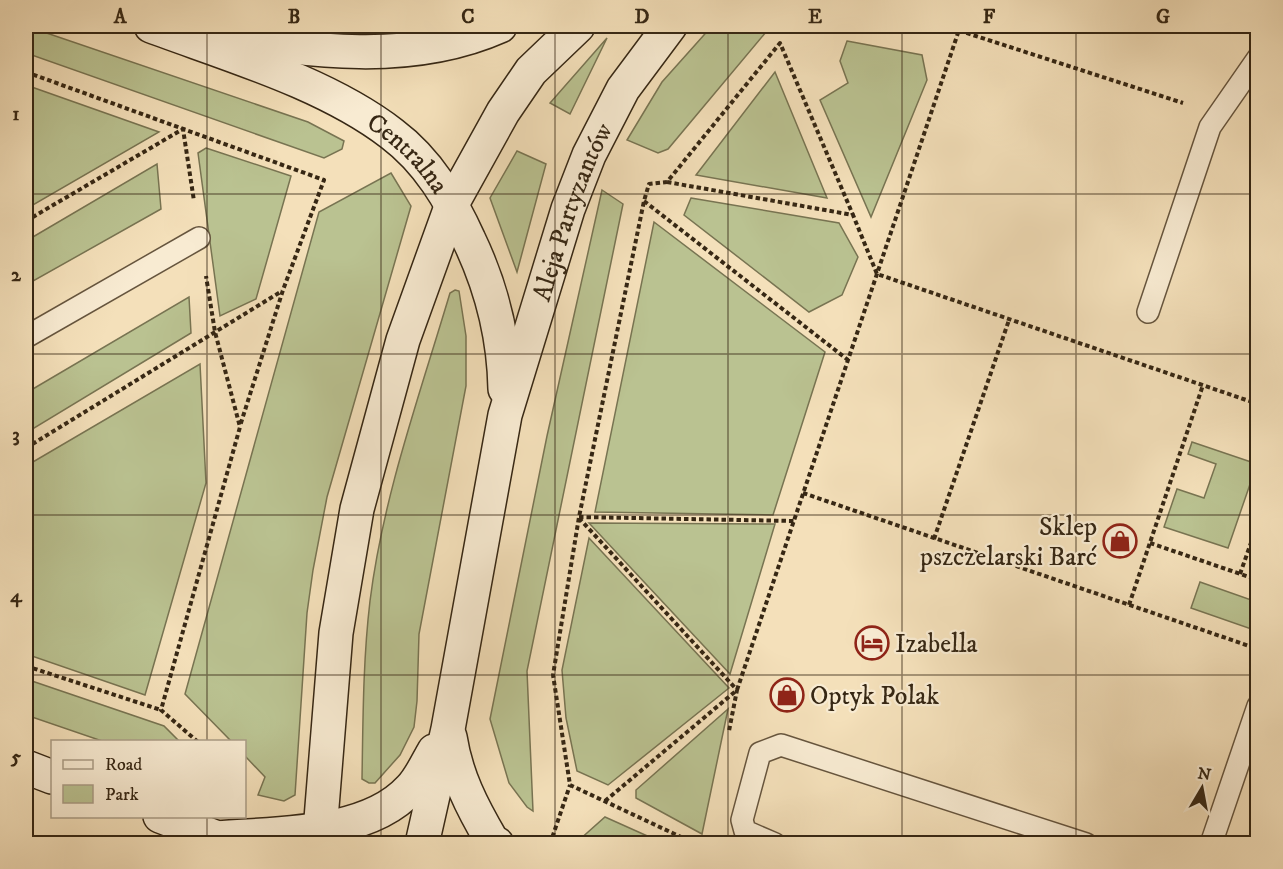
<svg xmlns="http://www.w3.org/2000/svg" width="1283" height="869" font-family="'IM FELL DW Pica',serif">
<rect width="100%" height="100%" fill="#f4e0ba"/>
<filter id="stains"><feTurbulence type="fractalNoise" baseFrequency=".00333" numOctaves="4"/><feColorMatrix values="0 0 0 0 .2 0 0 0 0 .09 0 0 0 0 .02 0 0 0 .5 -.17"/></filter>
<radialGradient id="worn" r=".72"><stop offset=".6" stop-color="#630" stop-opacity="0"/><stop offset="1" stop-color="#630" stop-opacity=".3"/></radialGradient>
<g fill="#bac291" stroke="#787452" stroke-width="1.5">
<polygon points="26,26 308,122 344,141 342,149 324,158 26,53"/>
<polygon points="299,26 384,26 389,27 374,31"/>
<polygon points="712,26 771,26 668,149 658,153 627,140 662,82"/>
<polygon points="607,38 570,114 550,103"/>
<polygon points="847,41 922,55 927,80 871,217 820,100 848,83 840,61"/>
<polygon points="775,72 827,198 696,175"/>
<polygon points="26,85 159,132 26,209"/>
<polygon points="206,148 291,176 256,299 220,316 198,153"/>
<polygon points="517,151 546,164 517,272 490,198"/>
<polygon points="157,164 161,209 26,285 26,241"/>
<polygon points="391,173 411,206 327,497 313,570 307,613 295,795 284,801 258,795 265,777 245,756 244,742 231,741 185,694 319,212"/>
<polygon points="602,190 623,204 527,671 533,811 527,807 509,783 490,719 547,436"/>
<polygon points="691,198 839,223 858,257 842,295 809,312 684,215"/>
<polygon points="654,222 825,352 773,515 595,512"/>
<path d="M455 290 459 291 466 336V386L419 634 417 701 414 727 400 755 375 783H369L362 779C363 720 363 660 370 601 383 496 420 394 450 293Z"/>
<polygon points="189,297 191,333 26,433 26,393"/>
<polygon points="200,364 206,483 145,695 26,654 26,466"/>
<polygon points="1192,442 1257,464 1228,548 1164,527 1177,489 1204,498 1216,464 1188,454"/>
<polygon points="589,523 775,524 730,674"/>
<polygon points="589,538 729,688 608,785 577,771 566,718 562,670"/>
<polygon points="1200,582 1257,602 1257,631 1191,608"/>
<polygon points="26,679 164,726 179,741 102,741 26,715"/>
<polygon points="728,709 702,834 636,798 636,790"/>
<polygon points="605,817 663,843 578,841"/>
</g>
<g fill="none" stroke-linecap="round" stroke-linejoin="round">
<defs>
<g id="service">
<polyline points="1148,312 1210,127 1258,58"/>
<polyline points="26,337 199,238"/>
<polyline points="775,844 745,831 742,820 760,753 781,745 1086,844"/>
<polyline points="1211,844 1258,706"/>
</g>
<g id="secondary">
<path id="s1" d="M151 26C229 55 326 83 392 134 428 161 451 200 469 240 492 288 504 336 505 389"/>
<path d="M216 36C310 51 410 66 500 26"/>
<path d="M450 737C456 776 472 807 492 841L497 844"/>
<polyline points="26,767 52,777"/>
<polyline points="160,816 233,844"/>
<path d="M218 838C277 833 367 836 410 789 420 779 427 763 434 751"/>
<polyline points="319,844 336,633 357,509 403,340 452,204 503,112 531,71 578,26"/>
<path id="s2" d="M422 844 448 729 505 415 568 209 589 155 623 89 670 26"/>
</g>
</defs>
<use href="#service" stroke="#66553e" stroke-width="24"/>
<use href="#secondary" stroke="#362714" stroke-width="36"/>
<g stroke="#362714" stroke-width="4" stroke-dasharray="4.5 3" stroke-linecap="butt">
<polyline points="945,26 1183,103"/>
<polyline points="26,72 324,180 283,290 240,426"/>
<polyline points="667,182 853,215 877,274 1258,404"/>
<polyline points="644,201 848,360"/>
<polyline points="26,221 183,129 194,201"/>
<polyline points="26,448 282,291"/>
<polyline points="803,493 1258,649"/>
<polyline points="579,517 794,521"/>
<polyline points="579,518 737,690 729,731"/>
<polyline points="934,539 1009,320"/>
<polyline points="1150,543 1258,580"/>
<polyline points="1240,574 1258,523"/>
<polyline points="1129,605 1203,385"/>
<polyline points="26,666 161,710"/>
<polyline points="198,742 161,710 240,427 215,332 206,276"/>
<polyline points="605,801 737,690 959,30"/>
<polyline points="26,835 52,844"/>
<polyline points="550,844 570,785"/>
<polyline points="696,844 570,785 553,675 579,517 644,201 649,184 667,182 780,43 853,215"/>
</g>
<use href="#service" stroke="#f8ebd2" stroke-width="21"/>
<use href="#secondary" stroke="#f8ebd2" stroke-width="33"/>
</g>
<path fill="none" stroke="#362714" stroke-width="1.5" stroke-opacity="0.55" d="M207 26V742M381 26V844M555 26V844M728 26V844M902 26V844M1076 26V844M26 194H1258M26 354H1258M26 515H1258M26 675H1258M207 816V844"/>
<defs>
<symbol id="shop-ring" viewBox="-11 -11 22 22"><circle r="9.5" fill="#f8ebd2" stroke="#8f2418" stroke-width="1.5"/><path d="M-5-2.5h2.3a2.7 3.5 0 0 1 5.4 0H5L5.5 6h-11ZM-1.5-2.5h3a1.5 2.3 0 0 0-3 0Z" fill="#8f2418"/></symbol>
<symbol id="hotel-ring" viewBox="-11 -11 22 22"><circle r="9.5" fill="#f8ebd2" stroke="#8f2418" stroke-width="1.5"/><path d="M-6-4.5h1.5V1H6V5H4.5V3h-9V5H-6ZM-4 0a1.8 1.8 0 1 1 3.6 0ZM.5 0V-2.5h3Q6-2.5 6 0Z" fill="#8f2418"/></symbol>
</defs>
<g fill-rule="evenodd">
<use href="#shop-ring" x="1101" y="522" width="38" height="38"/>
<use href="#hotel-ring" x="853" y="624" width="38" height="38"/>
<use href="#shop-ring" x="768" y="676" width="38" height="38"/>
</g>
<g text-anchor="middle" stroke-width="4.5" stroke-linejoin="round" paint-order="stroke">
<g font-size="26" fill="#362714" stroke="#f8ebd2">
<text dy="9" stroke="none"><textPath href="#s1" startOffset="290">Centralna</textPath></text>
<text dy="9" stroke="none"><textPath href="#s2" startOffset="651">Aleja Partyzantów</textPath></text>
</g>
<g font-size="26" fill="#362714" stroke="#f8ebd2" text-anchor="start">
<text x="1097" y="535" text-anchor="end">Sklep<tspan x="1097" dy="30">pszczelarski Barć</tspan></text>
<text x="895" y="652">Izabella</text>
<text x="810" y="704">Optyk Polak</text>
</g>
</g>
<rect width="1283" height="869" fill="none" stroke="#f4e0ba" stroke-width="66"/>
<rect x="51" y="740" width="195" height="78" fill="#f8ebd2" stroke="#aa9d86" stroke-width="1.5"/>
<rect x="63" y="760" width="30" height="9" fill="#f8ebd2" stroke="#aa9d86" stroke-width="1.5"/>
<text x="105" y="770" font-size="18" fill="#362714">Road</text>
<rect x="63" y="785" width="30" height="18" fill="#bac291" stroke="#aa9d86" stroke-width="1.5"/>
<text x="105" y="800" font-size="18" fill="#362714">Park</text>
<g transform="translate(1202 788) rotate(10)" stroke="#f8ebd2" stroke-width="4.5" paint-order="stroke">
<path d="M0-4.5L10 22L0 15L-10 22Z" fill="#362714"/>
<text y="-9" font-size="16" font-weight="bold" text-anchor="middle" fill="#362714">N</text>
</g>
<rect x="33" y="33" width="1217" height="803" fill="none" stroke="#362714" stroke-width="2"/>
<g font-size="20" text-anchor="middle" font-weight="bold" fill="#362714">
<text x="120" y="23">A</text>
<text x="294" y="23">B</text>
<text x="468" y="23">C</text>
<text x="642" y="23">D</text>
<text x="815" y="23">E</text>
<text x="989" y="23">F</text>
<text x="1163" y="23">G</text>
<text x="16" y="120">1</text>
<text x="16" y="281">2</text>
<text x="16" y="441">3</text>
<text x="16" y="602">4</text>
<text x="16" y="763">5</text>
</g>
<rect width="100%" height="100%" filter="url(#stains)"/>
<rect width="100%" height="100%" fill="url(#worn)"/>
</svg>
